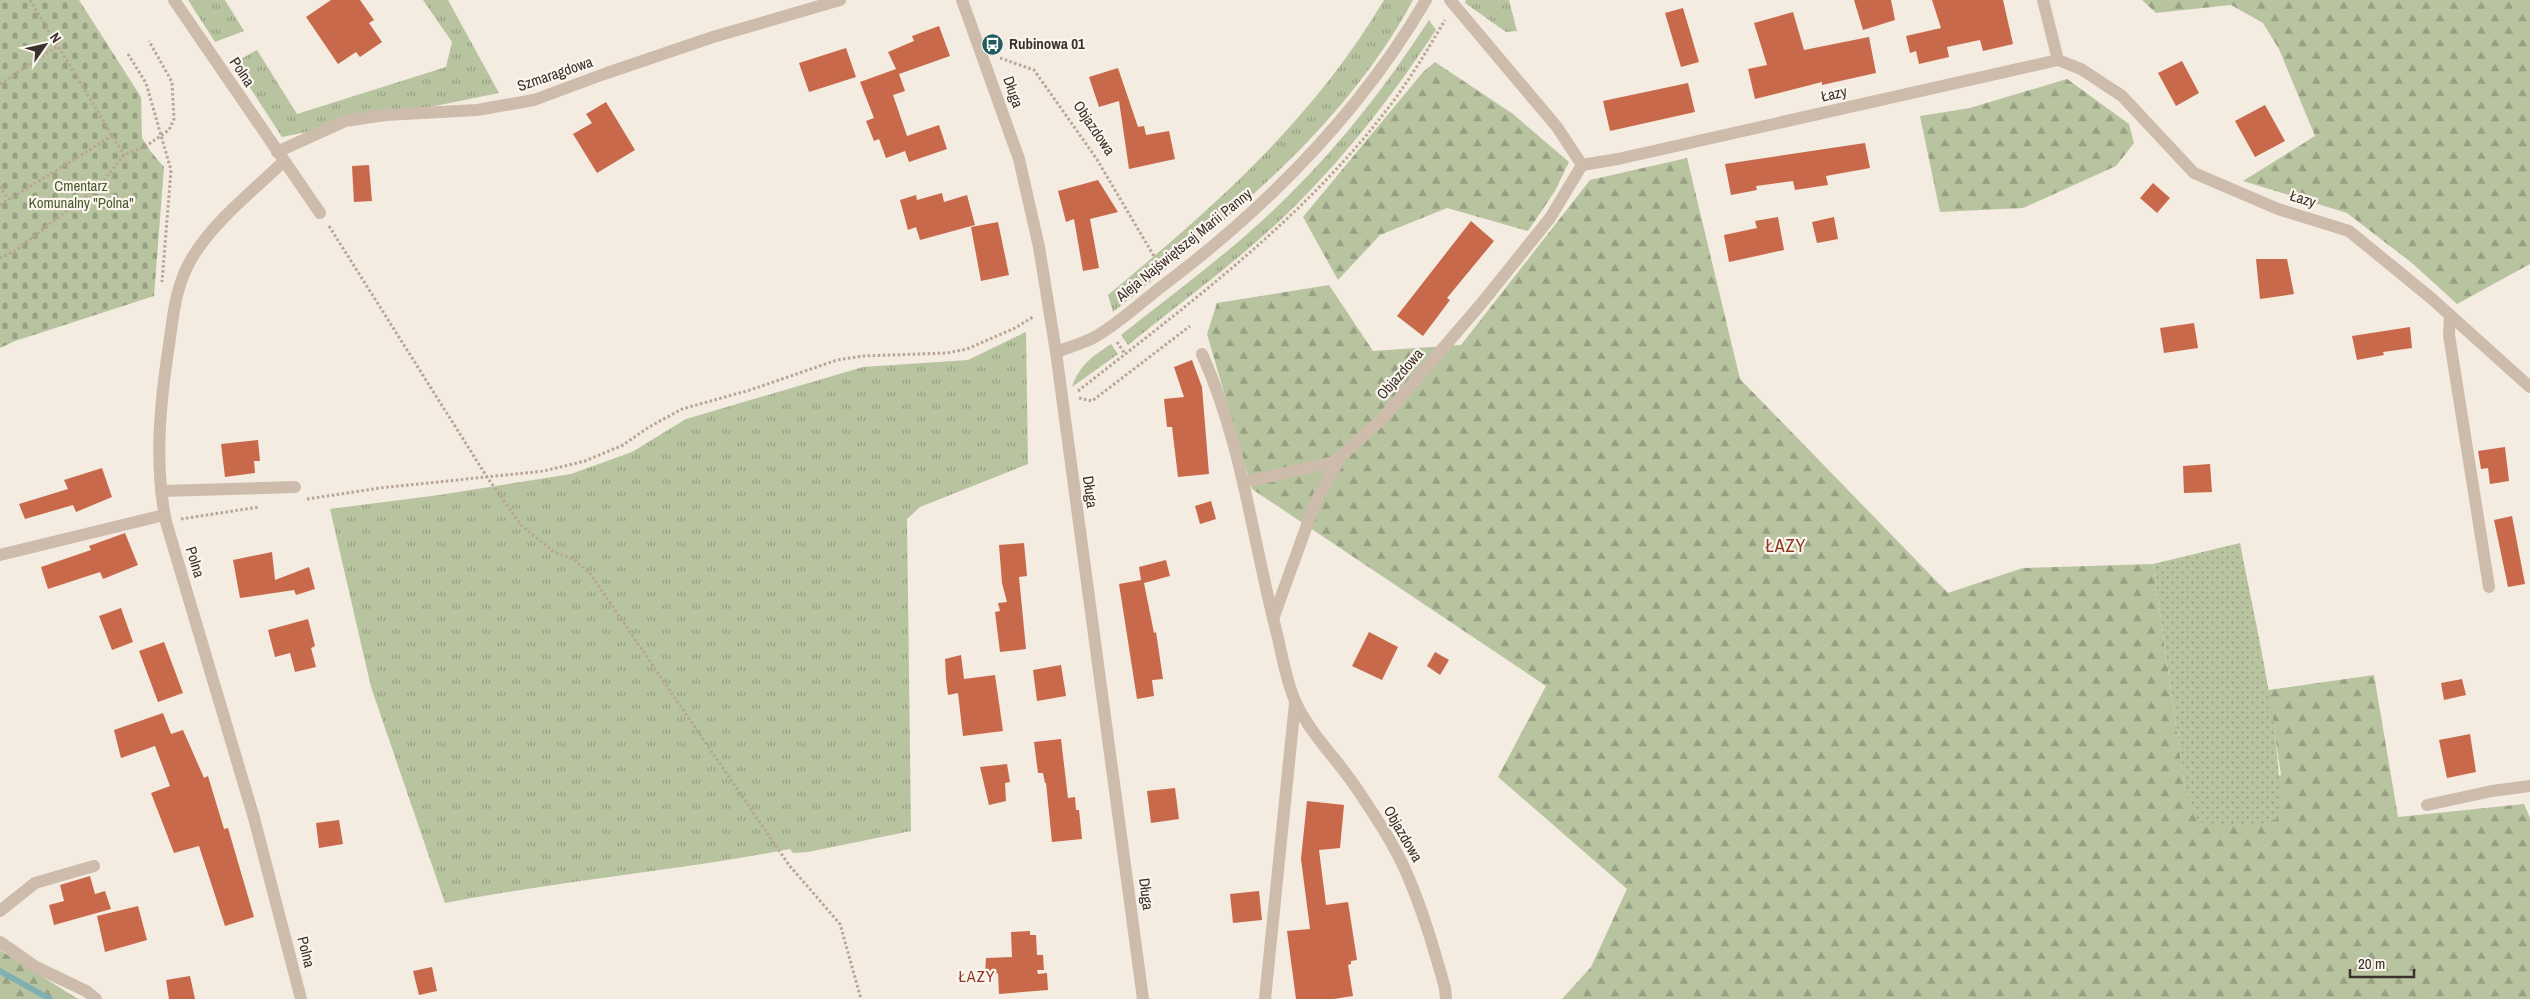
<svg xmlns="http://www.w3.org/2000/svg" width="2530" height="999" font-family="'Archivo Narrow',sans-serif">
<defs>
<pattern id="grass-tufts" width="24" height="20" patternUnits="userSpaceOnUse" patternTransform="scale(1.25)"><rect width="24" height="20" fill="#b8c4a0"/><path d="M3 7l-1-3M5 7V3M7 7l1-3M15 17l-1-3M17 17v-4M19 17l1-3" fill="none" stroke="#97a083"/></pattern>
<pattern id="forest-firs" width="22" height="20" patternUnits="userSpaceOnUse" patternTransform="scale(1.25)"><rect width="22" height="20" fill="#b8c4a0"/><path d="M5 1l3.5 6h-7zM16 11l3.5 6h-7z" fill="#97a083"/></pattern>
<pattern id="cemetery-stones" width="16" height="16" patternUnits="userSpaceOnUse" patternTransform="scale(1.25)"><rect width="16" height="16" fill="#b8c4a0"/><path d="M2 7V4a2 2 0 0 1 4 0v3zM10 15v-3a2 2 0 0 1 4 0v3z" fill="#97a083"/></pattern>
<pattern id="garden-dots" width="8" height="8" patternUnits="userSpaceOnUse" patternTransform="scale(1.25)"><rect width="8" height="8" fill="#b8c4a0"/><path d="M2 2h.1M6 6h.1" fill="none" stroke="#97a083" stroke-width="1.8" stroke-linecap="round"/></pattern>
</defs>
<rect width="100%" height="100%" fill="#f4ebe1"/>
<g fill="url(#grass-tufts)">
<polygon points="188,0 225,0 244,31 215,42"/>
<polygon points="423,0 448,0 499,93 282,137 234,63 257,50 297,114 446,67 452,42"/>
<path d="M1384 0H1413C1344 129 1224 222 1113 312L1108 295C1216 205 1311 122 1384 0Z"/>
<polygon points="1466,0 1509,0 1517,31 1506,32 1465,3"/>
<path d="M1429 20 1436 30C1395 92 1350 151 1297 204 1245 256 1185 299 1128 345L1121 335C1178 290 1237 247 1288 196 1342 143 1388 83 1429 20Z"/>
<path d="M1026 332 1028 464 920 507 907 519 911 831 808 852 793 853 790 849C675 871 559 881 445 903L371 687 330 509 439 495 571 474 632 452 686 419 863 367 968 360Z"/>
<path d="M1111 344 1118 354 1072 387C1080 364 1092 357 1111 344Z"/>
</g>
<g fill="url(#forest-firs)">
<polygon points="2142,0 2530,0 2530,264 2457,304 2412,263 2347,213 2243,181 2315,136 2279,49 2263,23 2231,5 2156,13"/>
<polygon points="1435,62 1513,114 1569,162 1555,191 1528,231 1447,208 1380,235 1338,280 1303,217 1423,72"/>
<polygon points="2067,79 2129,124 2134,143 2116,166 2023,208 1940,212 1920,116 1970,108"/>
<polygon points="1687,158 1740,379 1948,593 2023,568 2153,564 2185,789 2281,775 2268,690 2374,675 2398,817 2524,804 2530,818 2530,999 1562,999 1591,967 1627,889 1498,777 1546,686 1252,489 1207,334 1217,303 1329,285 1373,351 1461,345 1590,180"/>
<polygon points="0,950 78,999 0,999"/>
</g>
<polygon fill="url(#cemetery-stones)" points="0,0 79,0 141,97 142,138 151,152 164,167 154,296 15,341 0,348"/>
<path fill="url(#garden-dots)" d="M2240 543C2257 633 2281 725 2280 818L2249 827 2197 822 2185 789 2153 564Z"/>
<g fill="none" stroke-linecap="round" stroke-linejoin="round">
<polyline stroke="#7fb0b2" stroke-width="6" points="0,971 50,999"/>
</g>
<g fill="#c8694b">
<polygon points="331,0 360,0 374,20 369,23 382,42 360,57 356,52 338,64 306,17"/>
<polygon points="1854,0 1891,0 1895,20 1863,30"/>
<polygon points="1932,0 2003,0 2013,44 1983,51 1980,40 1947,47 1949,57 1919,64 1916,51 1910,53 1906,36 1941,28"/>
<polygon points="1683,8 1699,62 1681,67 1665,13"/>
<polygon points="1793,12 1804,50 1869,37 1876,73 1822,85 1822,82 1755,99 1748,69 1767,65 1754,23"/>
<polygon points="939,26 950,56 899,74 905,91 893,95 907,136 939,125 947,149 909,162 905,151 886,158 879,139 874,141 866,121 874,118 860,82 896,69 888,52 914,41 912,36"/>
<polygon points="846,48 856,77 809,92 799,63"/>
<polygon points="2182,61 2199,93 2176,106 2158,73"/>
<polygon points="1118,68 1138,127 1144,126 1146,135 1169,131 1175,159 1129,169 1119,101 1099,107 1089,77"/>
<polygon points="1688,83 1695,112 1610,131 1603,101"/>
<polygon points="606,102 635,150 597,173 573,134 592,123 586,114"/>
<polygon points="2265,105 2285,141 2255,157 2235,121"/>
<polygon points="1865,143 1870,168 1826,176 1828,185 1795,190 1793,181 1756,186 1757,190 1731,195 1725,164"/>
<polygon points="369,165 372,201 354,202 352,166"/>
<polygon points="1098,180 1118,212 1090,219 1099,268 1083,271 1074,219 1066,222 1058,191"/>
<polygon points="2153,183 2170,198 2157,213 2140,198"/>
<polygon points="942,193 944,202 967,195 975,225 920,240 916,227 908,230 900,200 916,195 917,200"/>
<polygon points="1778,217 1784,250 1729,262 1724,235 1757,228 1755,221"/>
<polygon points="1834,217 1838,239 1817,243 1812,222"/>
<polygon points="1471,221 1494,241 1447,298 1450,300 1423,336 1397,316"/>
<polygon points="998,222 1009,275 981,281 971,227"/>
<polygon points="2256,259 2287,259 2294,294 2260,299"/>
<polygon points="2194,323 2198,348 2164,353 2160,328"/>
<polygon points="2410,327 2412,348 2383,352 2384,355 2357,360 2352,336"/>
<polygon points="1192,360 1202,387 1209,474 1178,477 1172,427 1167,427 1164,399 1184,397 1174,367"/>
<polygon points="258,440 260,461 254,461 255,473 225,477 221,444"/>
<polygon points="2505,447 2509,481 2490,484 2488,468 2481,469 2478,451"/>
<polygon points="2210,464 2212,492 2184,493 2183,466"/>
<polygon points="102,468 112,497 76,512 73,505 25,519 19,504 68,489 64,480"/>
<polygon points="1211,501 1216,519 1200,524 1195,506"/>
<polygon points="2512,516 2525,584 2508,587 2494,520"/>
<polygon points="125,533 138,565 103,579 100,572 48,589 41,567 91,550 89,546"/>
<polygon points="1024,543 1027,576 1019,577 1026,649 1000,652 995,612 1000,611 998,603 1007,602 1002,583 999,545"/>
<polygon points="272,552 275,580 309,567 315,589 296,595 294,590 240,598 233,560"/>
<polygon points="1166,560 1170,576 1144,583 1154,633 1156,632 1163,679 1152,680 1154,696 1137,699 1119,584 1141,580 1139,567"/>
<polygon points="121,608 133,642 112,650 99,616"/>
<polygon points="308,619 315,646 311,648 316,667 295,672 290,653 275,657 268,630"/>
<polygon points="1369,632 1398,647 1382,680 1352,666"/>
<polygon points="164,642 183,693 158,702 139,651"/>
<polygon points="1435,652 1449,660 1440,675 1427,666"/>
<polygon points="961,655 964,679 995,675 1003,731 963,736 958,693 948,695 946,678 945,659"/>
<polygon points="1061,665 1066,696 1037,701 1033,670"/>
<polygon points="2462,679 2466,695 2444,700 2441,683"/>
<polygon points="163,713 171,734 183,730 204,778 208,776 224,829 228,828 254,917 225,926 199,846 174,853 151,793 170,786 155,746 121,758 114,730"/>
<polygon points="2470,734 2476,772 2447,778 2439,740"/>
<polygon points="1061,739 1068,798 1075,797 1076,810 1079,810 1082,839 1052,842 1046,783 1045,783 1043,773 1038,773 1034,742"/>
<polygon points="1007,764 1010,782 1005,783 1006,801 989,805 980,767"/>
<polygon points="1175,788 1179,819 1151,823 1147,791"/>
<polygon points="1307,801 1344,805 1340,848 1319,850 1326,905 1348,902 1357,960 1351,961 1351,964 1348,965 1353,996 1334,999 1296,999 1287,931 1310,929 1301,859"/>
<polygon points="339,820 343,844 319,848 316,823"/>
<polygon points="90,876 95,894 105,891 111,909 54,925 49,905 64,901 60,885"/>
<polygon points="1259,891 1262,920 1233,923 1230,894"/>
<polygon points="138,906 147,940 105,952 97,916"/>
<polygon points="1030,931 1030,935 1036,935 1037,955 1043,955 1044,970 1037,970 1038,974 1047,973 1048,990 999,994 998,973 985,974 986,958 1012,957 1011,932"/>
<polygon points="432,967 437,991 419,995 413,971"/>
<polygon points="190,976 195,999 169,999 166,980"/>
</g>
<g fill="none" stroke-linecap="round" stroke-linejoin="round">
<g stroke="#b9a596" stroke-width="3" stroke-dasharray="2.5 2.5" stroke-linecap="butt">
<polyline points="30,0 124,155"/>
<polyline points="128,54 146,83 171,170 162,282"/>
<polyline points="1000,58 1034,70 1096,158 1161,268"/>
<polyline points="0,84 58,46"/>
<polyline points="0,186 8,199"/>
<polyline points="0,205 112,136"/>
<polyline points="329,226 487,477 521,525 554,552 573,559 589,572 789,865 840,924 861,999"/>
<polyline points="0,258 15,251 100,185 124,155 146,146 169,130 174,119 172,82 149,41"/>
<polyline points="1117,342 1125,354"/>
<path d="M1078 391C1186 306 1300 222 1385 112 1408 83 1426 52 1445 20"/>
<polyline points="1079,398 1092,401 1190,326"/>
<polyline points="307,499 380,488 544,471 585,461 623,445 649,427 682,409 750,390 837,360 863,356 947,353 967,349 1015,328 1033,317"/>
<polyline points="181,519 259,507"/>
</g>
<g stroke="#cdbbac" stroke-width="12">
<polyline points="174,0 320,213"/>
<polyline points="962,0 1019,159 1039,247 1056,352 1143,999"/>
<polyline points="1450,0 1557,127 1582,165 1618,159 2058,60 2081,69 2122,96 2194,173 2278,209 2349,231 2431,298 2530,387"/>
<polyline points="2043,0 2058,60"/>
<polyline points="277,152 345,121 385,115 477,110 534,100 604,74 713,37 840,0"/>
<path d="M283 162C253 191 214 221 192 258 176 284 173 315 169 345 160 404 154 463 166 522L254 818 301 999"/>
<polyline points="2450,315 2449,335 2489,587"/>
<path d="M1056 352C1067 348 1080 344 1091 339 1111 330 1143 301 1161 287 1265 209 1360 113 1426 0"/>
<path d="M1202 354C1242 443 1252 537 1276 630 1282 654 1286 682 1296 703 1311 735 1338 760 1357 789 1375 816 1394 844 1407 874 1423 911 1434 949 1445 988L1446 999"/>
<polyline points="1245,482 1338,461"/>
<polyline points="161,491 295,487"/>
<polyline points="0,555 164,515"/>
<polyline points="1273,619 1315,503 1341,456 1382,419 1481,304 1550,218 1582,165"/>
<polyline points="2427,805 2492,791 2530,786"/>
<polyline points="0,911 35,883 94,866"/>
<polyline points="0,942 36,967 86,991 96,999"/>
<polyline points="1265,999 1295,703"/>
</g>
</g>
<defs>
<symbol id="bus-disc" viewBox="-11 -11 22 22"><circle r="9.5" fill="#1f5a5e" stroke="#fbf5ee"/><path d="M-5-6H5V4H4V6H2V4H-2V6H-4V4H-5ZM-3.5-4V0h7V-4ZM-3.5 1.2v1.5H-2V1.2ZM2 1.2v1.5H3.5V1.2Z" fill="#fff"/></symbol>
</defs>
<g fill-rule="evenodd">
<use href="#bus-disc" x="980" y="32" width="25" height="25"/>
</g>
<g text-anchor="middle" stroke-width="4.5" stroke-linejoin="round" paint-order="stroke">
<g font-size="15" font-weight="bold" fill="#3b302b" stroke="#fbf5ee" text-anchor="start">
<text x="1009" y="49">Rubinowa 01</text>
</g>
<g font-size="15" fill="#3b302b" stroke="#fbf5ee">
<text transform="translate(242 72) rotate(56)" y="5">Polna</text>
<text transform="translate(555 74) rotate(-19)" y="5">Szmaragdowa</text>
<text transform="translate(1013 92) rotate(71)" y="5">Długa</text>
<text transform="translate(1834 94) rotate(-13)" y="5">Łazy</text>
<text transform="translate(1094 128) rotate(56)" y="5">Objazdowa</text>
<text transform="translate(2303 199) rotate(17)" y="5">Łazy</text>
<text transform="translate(1184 245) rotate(-39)" y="5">Aleja Najświętszej Marii Panny</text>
<text transform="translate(1400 374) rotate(-49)" y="5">Objazdowa</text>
<text transform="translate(1090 492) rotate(82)" y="5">Długa</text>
<text transform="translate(195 562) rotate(73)" y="5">Polna</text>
<text transform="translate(1403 834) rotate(60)" y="5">Objazdowa</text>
<text transform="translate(1146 894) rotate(83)" y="5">Długa</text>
<text transform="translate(306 952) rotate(76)" y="5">Polna</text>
</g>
<g font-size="15" fill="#4a5a2e" stroke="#fbf5ee">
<text x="81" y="191">Cmentarz<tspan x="81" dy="17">Komunalny "Polna"</tspan></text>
</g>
<g font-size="16" letter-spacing="1" fill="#8c3b22" stroke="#fbf5ee">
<text x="977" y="982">ŁAZY</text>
</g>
<g font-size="18" letter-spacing="1" fill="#8c3b22" stroke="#fbf5ee">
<text x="1786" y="552">ŁAZY</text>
</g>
</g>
<g transform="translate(45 45) rotate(56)" stroke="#fbf5ee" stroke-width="4" paint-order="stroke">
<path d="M0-4L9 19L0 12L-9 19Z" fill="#3b302b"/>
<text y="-8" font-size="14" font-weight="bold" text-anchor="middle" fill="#3b302b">N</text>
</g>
<path d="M2350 969v8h64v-8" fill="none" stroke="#3b302b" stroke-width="2.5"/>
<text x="2358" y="969" font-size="15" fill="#3b302b" stroke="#fbf5ee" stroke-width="4" paint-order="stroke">20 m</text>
</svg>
